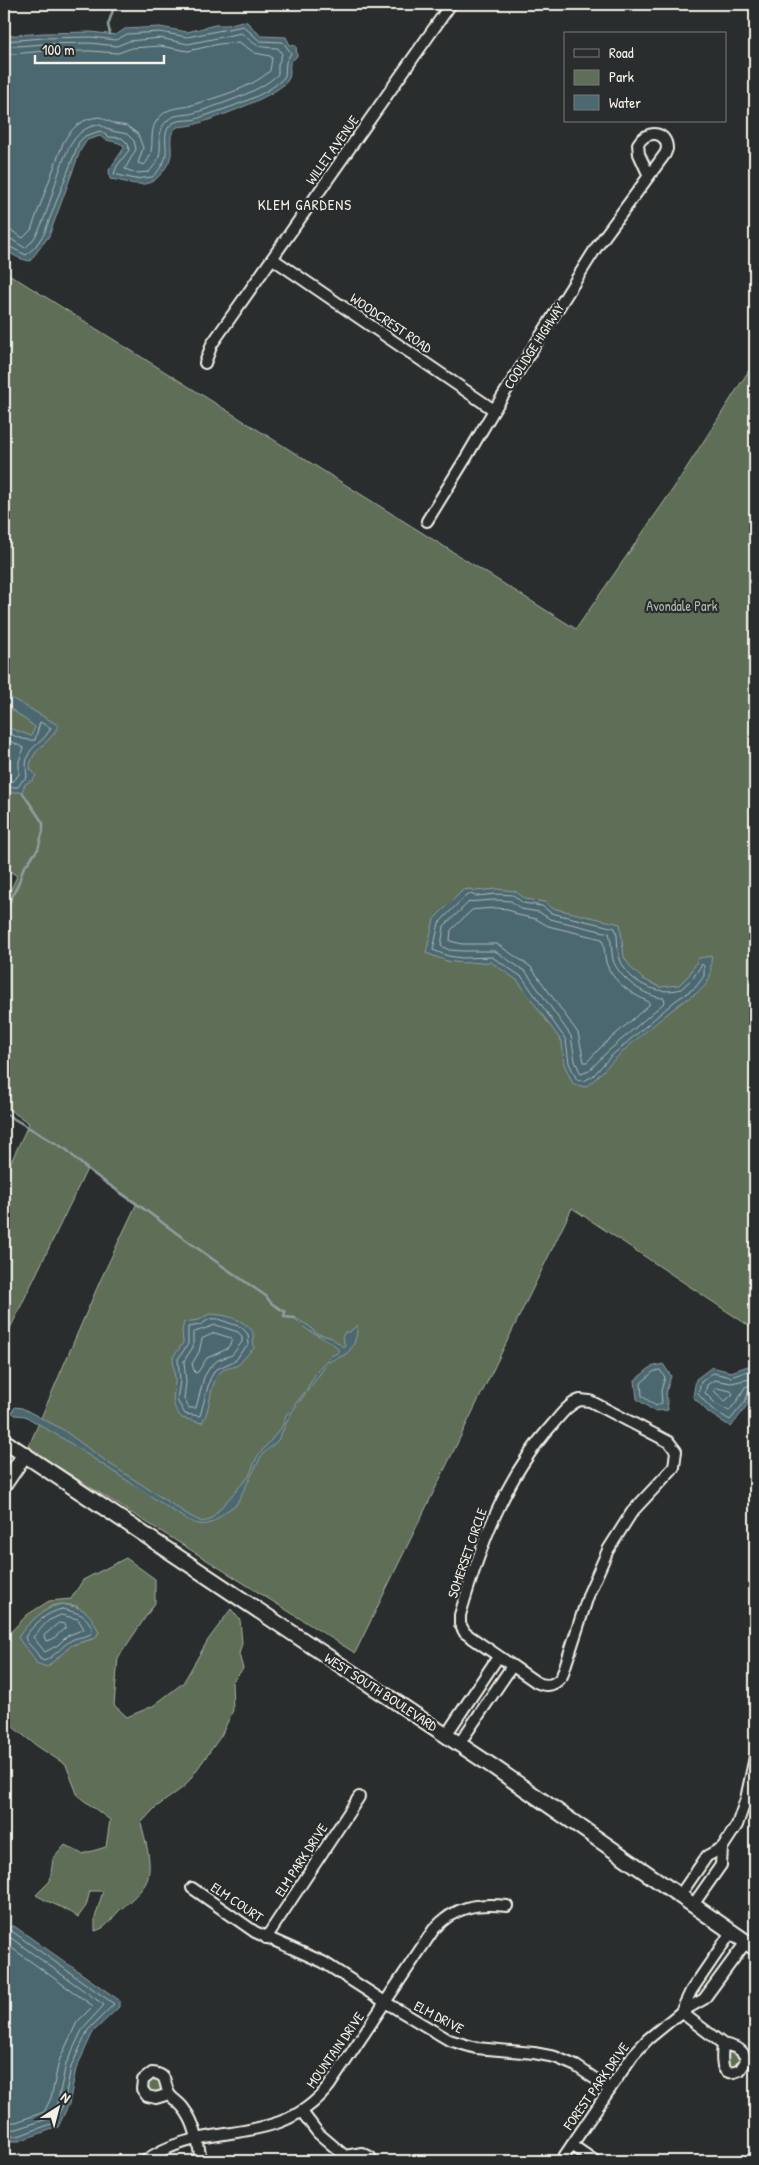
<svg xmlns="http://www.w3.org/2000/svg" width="759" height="2165" font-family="'Patrick Hand',sans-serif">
<rect width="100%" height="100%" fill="#2a2d2e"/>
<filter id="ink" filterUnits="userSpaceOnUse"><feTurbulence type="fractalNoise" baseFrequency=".02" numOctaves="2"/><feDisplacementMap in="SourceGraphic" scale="10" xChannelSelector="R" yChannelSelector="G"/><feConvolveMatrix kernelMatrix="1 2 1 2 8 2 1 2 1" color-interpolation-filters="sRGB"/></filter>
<g filter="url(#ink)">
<g fill="#5e6e57" stroke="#a9b0a0" fill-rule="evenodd">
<polygon points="4,271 576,629 673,489 755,361 755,1330 572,1208 355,1653 28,1448 100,1281 137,1203 87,1169 4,1341 4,1177 29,1123 4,1106 4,905 17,876 4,867"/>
<path d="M126 1558 155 1579V1603L118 1658 114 1705 127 1717 153 1706 183 1683 208 1640 231 1609 240 1620 242 1643 239 1654 243 1669 232 1682 233 1710 221 1736 185 1786 155 1808 141 1823C145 1840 152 1860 148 1877 146 1889 127 1903 118 1912 110 1920 107 1928 95 1931V1918L103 1891H90L86 1906 78 1917C65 1907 50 1904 36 1895L50 1881 53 1859 65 1845 82 1854 106 1847 110 1820 78 1796 66 1765 37 1746 4 1720V1639L27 1615 49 1601 71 1599 83 1580ZM62 1604 77 1606 99 1632 95 1638 72 1645 47 1667 27 1649 24 1630 51 1606Z"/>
<circle cx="733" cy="2059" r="8"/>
<circle cx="154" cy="2086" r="8"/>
</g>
<g fill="#4c6871" stroke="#8f9fa1">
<path d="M242 21 247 22 261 36 286 37 290 45 296 46 297 56 290 63C289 68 291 74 289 78 283 94 214 119 196 124 190 126 183 126 177 127 169 134 171 139 171 148 172 157 169 163 164 170 148 193 133 182 110 179L109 170 124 148V146C117 140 108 143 100 136L87 140 80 151 49 236 30 261C19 259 10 255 4 246V36L44 33 91 32 116 35 125 29 160 27 187 32 215 25H228Z"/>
<path d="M8 696 58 725C53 743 30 748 30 769L36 775 33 780 25 784 22 792H4V726L31 736 35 727 11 709 5 700Z"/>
<path d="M470 889 476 891 496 889 515 891 526 899 545 902 552 908 620 924 624 957 631 968 643 979 660 987 679 985 689 975 699 958 712 956C710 963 712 972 709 979 704 992 688 997 677 1006 656 1023 633 1041 613 1061 603 1070 597 1079 585 1087L573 1084 564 1064 562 1042 518 981 491 962 462 963 447 961 426 953 434 919 463 890Z"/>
<path d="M209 1314C224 1314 244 1319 253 1332L254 1348C248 1353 242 1362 238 1365 231 1369 223 1367 218 1375 209 1389 211 1408 202 1423L182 1418C169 1403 174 1398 175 1381 175 1373 173 1365 173 1357L183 1343 182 1330 184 1322 199 1320Z"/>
<path d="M295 1318 309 1326 316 1333 332 1338 343 1347 345 1345 342 1337 345 1332H350L357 1325C358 1336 353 1352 342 1356 336 1359 332 1359 327 1364L292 1412 278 1440 262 1455 236 1505C213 1517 213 1534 184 1518L70 1443 25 1416 15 1415 12 1412 15 1407 22 1408 62 1429 110 1464 190 1516 202 1522 210 1520 249 1476 257 1457 282 1427 286 1415 305 1392 319 1368 331 1356 339 1352C336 1339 304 1334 295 1318Z"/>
<polygon points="663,1364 671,1376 666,1392 668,1410 654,1411 637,1399 635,1380 651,1367"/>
<path d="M748 1366 755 1367C755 1398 749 1403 731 1427L709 1413 693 1397 696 1379 712 1367 731 1372Z"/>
<path d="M62 1604C85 1609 88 1609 99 1632L95 1638 72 1645 47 1667 36 1663C32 1652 23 1647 18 1637 29 1622 43 1608 62 1604Z"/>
<polygon points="14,1926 119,2000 119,2007 93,2032 76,2069 69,2104 58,2127 19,2141 4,2141 4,1927"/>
</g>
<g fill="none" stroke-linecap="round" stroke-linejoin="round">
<g stroke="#b1bab8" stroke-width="1">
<path d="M4 41 44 38 91 37 116 40 127 34 160 32 187 37 243 26 260 41 283 42 291 53 286 62 285 76C269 97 220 110 196 119 189 121 180 119 173 123 160 132 169 147 165 159 163 165 157 173 152 177L135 179 114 174 117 166 129 150 128 144 122 138 109 137 100 131 85 136 79 142 44 234 35 247 26 255 4 244"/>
<path d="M4 47 44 44 90 43 117 46 129 41 160 38 188 44 241 33C259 47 255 47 278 48L282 54 278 65V74C261 92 218 105 194 113 185 116 176 113 168 120 155 131 163 143 159 156 158 162 152 168 149 172L136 173 125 169 136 149 134 141 127 134 112 131 100 125C53 126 58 223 25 248L11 239 4 237"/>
<path d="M4 55 44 51H90L118 53 132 48 160 46 188 51 219 44 239 42 255 53 270 56 272 58 270 71C250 89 217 97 192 105 182 109 172 106 163 114 143 130 160 148 144 165L138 163 143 148 138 134 127 126 115 124 100 117C82 118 71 128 63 143L31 230 23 238 12 231 4 230"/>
<path d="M4 731C14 736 24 741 35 740L40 722 51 728C39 750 22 744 27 777L22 781 18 787H4"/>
<polyline points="4,738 24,748 19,761 19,774 14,781 4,781"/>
<path d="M470 894 476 896 496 894 513 895 523 903 542 906 551 913 615 928C619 937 616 949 620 959 628 983 658 996 681 989L693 978 702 964 704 966V976L696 987 675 1001 610 1057 593 1076 584 1081 577 1080 569 1063 566 1040 522 977 492 957 462 958 448 956 433 950 439 923 466 895Z"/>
<path d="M496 900 511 901 521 909 539 912 550 919 609 933C612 941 611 951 613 960 619 978 645 997 664 998L665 1002 606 1053 589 1071 581 1074 575 1061 571 1036 526 972 495 951H462L449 950 441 946 444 926 469 902Z"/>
<path d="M496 908 508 909 518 915 536 919 548 926 602 939C605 946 604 955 606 962 612 982 632 994 649 1002V1005L601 1047 587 1062H584L578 1033 531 967 497 944H462L450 941 451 930 472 910Z"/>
<polygon points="218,1319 241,1327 248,1334 249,1345 242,1351 236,1360 215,1370 210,1379 200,1416 185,1414 177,1400 180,1381 178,1359 188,1344 188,1327 200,1325 210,1319"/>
<polygon points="216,1325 238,1332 242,1336 242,1342 232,1355 218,1360 210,1367 204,1377 196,1408 189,1408 184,1399 186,1382 184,1361 193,1347 193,1333"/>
<polygon points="215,1333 231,1338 232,1341 227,1349 207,1358 198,1372 195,1373 192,1364 199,1352 202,1339"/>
<polygon points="660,1370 665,1377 661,1391 662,1403 656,1406 642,1396 641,1383 653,1372"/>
<polyline points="755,1371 748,1371 731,1377 713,1373 701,1382 698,1394 712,1409 730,1420 745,1402 749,1391 755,1389"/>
<polyline points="755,1378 731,1383 714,1380 707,1385 705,1393 716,1404 729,1411 739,1398 745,1387 755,1383"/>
<polygon points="717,1388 731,1391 733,1394 725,1401 714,1391"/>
<path d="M62 1609C78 1613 88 1614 93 1632 87 1638 78 1636 70 1641 61 1647 54 1657 44 1661L40 1659C37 1650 27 1645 25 1637 33 1625 47 1612 62 1609Z"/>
<polygon points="61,1615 78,1619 84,1629 67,1636 58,1645 45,1652 33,1637 48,1621"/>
<polygon points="59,1623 65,1624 66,1627 53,1639 46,1641 44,1636"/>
<polyline points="4,1931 13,1932 114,2004 88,2030 71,2067 64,2103 54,2123 18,2136 4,2136"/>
<polyline points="4,1938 11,1938 104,2005 83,2028 66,2064 58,2101 50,2118 17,2129 4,2130"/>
<polyline points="4,1945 9,1946 93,2006 77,2022 59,2061 51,2098 44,2112 16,2122 4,2122"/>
</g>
<g stroke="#8f9fa1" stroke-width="2.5">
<polyline points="110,34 108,25 115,4"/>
<polyline points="4,292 4,290"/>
<polyline points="4,914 19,882 23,869 38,849 43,831 43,823 22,792"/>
<path d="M4 1113 67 1150C90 1175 121 1192 148 1212 187 1241 226 1269 266 1296L271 1303 285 1312 284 1317 295 1318"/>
</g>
<defs>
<g id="street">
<polyline points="273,259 494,410"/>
<polyline points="205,363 212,344 451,4"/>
<path d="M427 521 467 456 494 410 596 248 665 154 667 149C667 131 647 129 638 144L639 154 649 176"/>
<path d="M580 1400 590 1401 669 1442 676 1451 674 1467 632 1512 608 1550 589 1593 562 1676C555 1686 546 1687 536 1682L465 1633 460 1624V1615C480 1547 503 1480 552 1425 560 1416 568 1404 580 1400Z"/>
<polyline points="446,1735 498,1657"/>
<polyline points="459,1744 512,1666"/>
<polyline points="192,1888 255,1932 323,1962 385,2002 449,2040 476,2048 534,2053 555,2057 576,2066 610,2089"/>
<polyline points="680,1895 707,1856 722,1848 737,1825 746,1799 755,1757"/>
<polyline points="693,1905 721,1865 722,1848"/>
<polyline points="732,1931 691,1991 681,2012 704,1999 746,1942"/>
<polyline points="266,1938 359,1797"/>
<path d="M169 2094 156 2098 147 2096 142 2089 143 2080 152 2073C170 2074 163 2086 170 2095 174 2100 180 2103 184 2109 196 2124 198 2143 201 2161"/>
<polyline points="302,2112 318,2133 345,2156 346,2161"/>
<polyline points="572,2145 595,2161"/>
<polyline points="345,2156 362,2153 370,2157 372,2161"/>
<path d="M145 2161C203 2118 278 2151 329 2086L434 1929C455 1906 477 1903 507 1906"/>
<path d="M561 2161 633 2055 648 2039 681 2012 723 2044C722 2056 718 2080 740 2070L746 2061C744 2048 734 2047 723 2044"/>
</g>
<g id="secondary">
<polyline points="4,1441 495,1768 755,1948"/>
<polyline points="4,1485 25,1454"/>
</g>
</defs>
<use href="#street" stroke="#f4f1e8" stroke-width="14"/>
<use href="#secondary" stroke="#f4f1e8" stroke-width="18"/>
<use href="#street" stroke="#2a2d2e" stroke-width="10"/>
<use href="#secondary" stroke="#2a2d2e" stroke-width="14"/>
</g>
</g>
<g text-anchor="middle" stroke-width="4.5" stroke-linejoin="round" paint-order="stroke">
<g font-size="14" fill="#f4f1e8" stroke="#2a2d2e">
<text transform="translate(332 150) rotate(-55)" y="5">WILLET AVENUE</text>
<text transform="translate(391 323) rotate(34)" y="5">WOODCREST ROAD</text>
<text transform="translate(534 346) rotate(-57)" y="5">COOLIDGE HIGHWAY</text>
<text transform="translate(467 1553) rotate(-71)" y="5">SOMERSET CIRCLE</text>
<text transform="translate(381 1692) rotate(33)" y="5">WEST SOUTH BOULEVARD</text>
<text transform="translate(301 1860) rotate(-57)" y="5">ELM PARK DRIVE</text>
<text transform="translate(237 1902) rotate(34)" y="5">ELM COURT</text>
<text transform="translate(439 2017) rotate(28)" y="5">ELM DRIVE</text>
<text transform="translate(335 2050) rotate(-55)" y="5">MOUNTAIN DRIVE</text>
<text transform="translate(596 2086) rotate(-55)" y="5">FOREST PARK DRIVE</text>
</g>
<g font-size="14" fill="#b0b6a7" stroke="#2a2d2e">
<text x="682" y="611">Avondale Park</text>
</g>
<g font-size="15" letter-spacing="1" fill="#f4f1e8" stroke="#2a2d2e">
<text x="305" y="210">KLEM GARDENS</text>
</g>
</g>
<rect width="759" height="2165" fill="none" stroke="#2a2d2e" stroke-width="20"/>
<rect x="10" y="10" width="739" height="2145" fill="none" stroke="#f4f1e8" stroke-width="2" filter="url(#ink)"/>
<rect x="564" y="32" width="162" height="90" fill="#2a2d2e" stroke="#7b7b78"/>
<rect x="574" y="49" width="25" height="8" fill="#2a2d2e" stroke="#7b7b78"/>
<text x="609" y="58" font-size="15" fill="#f4f1e8">Road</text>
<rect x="574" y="70" width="25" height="15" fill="#5e6e57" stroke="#7b7b78"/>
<text x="609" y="82" font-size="15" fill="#f4f1e8">Park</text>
<rect x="574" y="95" width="25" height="15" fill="#4c6871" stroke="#7b7b78"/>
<text x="609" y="108" font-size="15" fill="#f4f1e8">Water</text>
<g transform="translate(58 2108) rotate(36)" stroke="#2a2d2e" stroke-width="4" paint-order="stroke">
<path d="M0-4L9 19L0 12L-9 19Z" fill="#f4f1e8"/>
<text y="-8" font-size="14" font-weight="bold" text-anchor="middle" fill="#f4f1e8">N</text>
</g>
<path d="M35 55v8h129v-8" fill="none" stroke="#f4f1e8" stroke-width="2.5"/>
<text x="42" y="55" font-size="15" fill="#f4f1e8" stroke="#2a2d2e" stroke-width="4" paint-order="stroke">100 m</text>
</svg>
